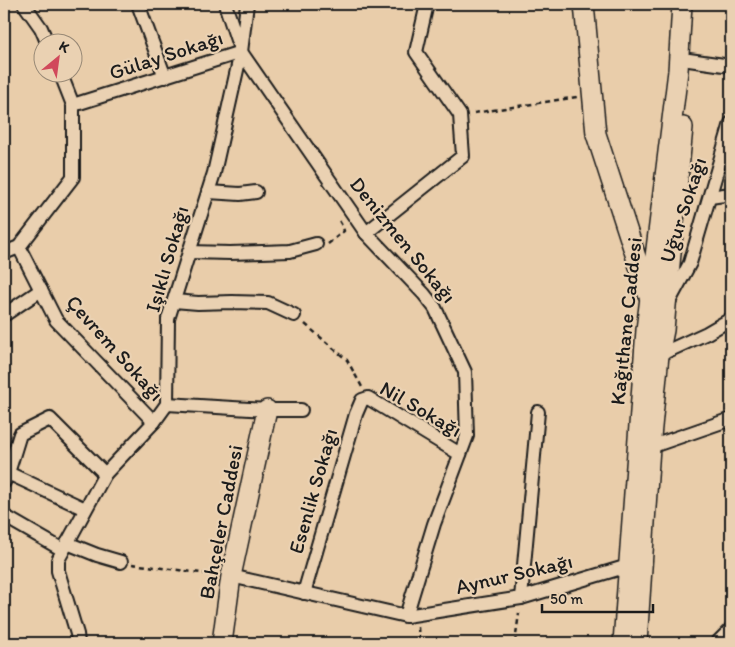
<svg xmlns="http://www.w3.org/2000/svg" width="735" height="647" font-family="Itim,sans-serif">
<rect width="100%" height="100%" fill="#e9cdaa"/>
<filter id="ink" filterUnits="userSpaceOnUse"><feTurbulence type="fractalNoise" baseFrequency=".02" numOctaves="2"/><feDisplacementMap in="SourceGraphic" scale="10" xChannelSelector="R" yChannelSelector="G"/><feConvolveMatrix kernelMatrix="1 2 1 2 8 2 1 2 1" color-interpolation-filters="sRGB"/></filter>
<g filter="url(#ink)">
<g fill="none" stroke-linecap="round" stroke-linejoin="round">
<defs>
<g id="street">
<polyline points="24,4 41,28 47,42"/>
<polyline points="138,4 165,77"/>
<polyline points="225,4 241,52 366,233 424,294 435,308 465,372 467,436 434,524 406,616"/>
<polyline points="689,60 731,66"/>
<polyline points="73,105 241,52"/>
<polyline points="208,192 240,194 256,192"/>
<polyline points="710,197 731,194"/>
<polyline points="366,233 463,156 460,115 416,52 427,4"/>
<polyline points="19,247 56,320 154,422"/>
<polyline points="189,252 230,253 290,251 316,244"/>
<polyline points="4,253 19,247 73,177 73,105 60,72"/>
<polyline points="670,300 690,263 731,123"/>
<polyline points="174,301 198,303 232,302 268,303 294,315"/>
<polyline points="4,315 41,290"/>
<polyline points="659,355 707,333 731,319"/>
<polyline points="167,404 267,410 301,410"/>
<polyline points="650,447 731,419"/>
<polyline points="8,473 85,509"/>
<polyline points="4,482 8,473 20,434 50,419 105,474"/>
<polyline points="4,516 63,550"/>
<polyline points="67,543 97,555 121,562"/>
<polyline points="231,576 406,616 521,598 628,566"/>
<polyline points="304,593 356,414 362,400 368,398 460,454"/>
<polyline points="521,598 538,412"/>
<polyline points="78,643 77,634 58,571 58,560 105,474 154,422 167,404 168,319 214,173 241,52 247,4"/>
<polyline points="717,643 731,629"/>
</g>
<g id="secondary">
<polyline points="584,4 596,134 648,294"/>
<polyline points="222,643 231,576 267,410"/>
<polyline points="623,643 646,330 678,71 682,4"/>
<polyline points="637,643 650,447 659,355 664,330 666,306 683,127"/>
</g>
</defs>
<use href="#street" stroke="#1c1c1c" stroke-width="16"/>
<use href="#secondary" stroke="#1c1c1c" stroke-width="22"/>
<g stroke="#1c1c1c" stroke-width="2.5" stroke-dasharray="5 4" stroke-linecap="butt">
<polyline points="474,113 577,97"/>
<polyline points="328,244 344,231 343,227 338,219"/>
<polyline points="305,324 347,360 362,387"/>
<polyline points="132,564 216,575"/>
<polyline points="418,627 419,643"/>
<polyline points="515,643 519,613"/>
</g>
<use href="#street" stroke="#ead1b2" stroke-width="12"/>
<use href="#secondary" stroke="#ead1b2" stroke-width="19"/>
</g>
</g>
<g text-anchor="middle" stroke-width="4.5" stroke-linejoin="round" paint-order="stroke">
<g font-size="21" fill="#1c1c1c" stroke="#ead1b2">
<text transform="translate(166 55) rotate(-18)" y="7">Gülay Sokağı</text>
<text transform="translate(683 210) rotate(-72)" y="7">Uğur Sokağı</text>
<text transform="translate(403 240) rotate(51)" y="7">Denizmen Sokağı</text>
<text transform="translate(167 259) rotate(-74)" y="7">Işıklı Sokağı</text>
<text transform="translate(626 321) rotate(-84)" y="7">Kağıthane Caddesi</text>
<text transform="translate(115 348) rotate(48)" y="7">Çevrem Sokağı</text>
<text transform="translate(421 409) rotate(30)" y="7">Nil Sokağı</text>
<text transform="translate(313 491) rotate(-74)" y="7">Esenlik Sokağı</text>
<text transform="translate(221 522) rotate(-79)" y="7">Bahçeler Caddesi</text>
<text transform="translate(514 574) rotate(-13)" y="7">Aynur Sokağı</text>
</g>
</g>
<rect width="735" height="647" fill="none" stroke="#ead1b2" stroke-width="20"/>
<rect x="10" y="10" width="715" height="627" fill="none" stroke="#1c1c1c" stroke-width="2" filter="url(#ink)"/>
<g transform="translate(58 58) rotate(29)"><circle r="24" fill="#ead1b2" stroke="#988976"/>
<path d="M0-4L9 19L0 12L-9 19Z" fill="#d1495b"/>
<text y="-8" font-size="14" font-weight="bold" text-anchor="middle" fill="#1c1c1c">K</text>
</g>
<path d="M542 604v8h111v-8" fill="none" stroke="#1c1c1c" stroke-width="2.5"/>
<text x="550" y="604" font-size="15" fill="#1c1c1c" stroke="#ead1b2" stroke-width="4" paint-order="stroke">50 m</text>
</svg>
